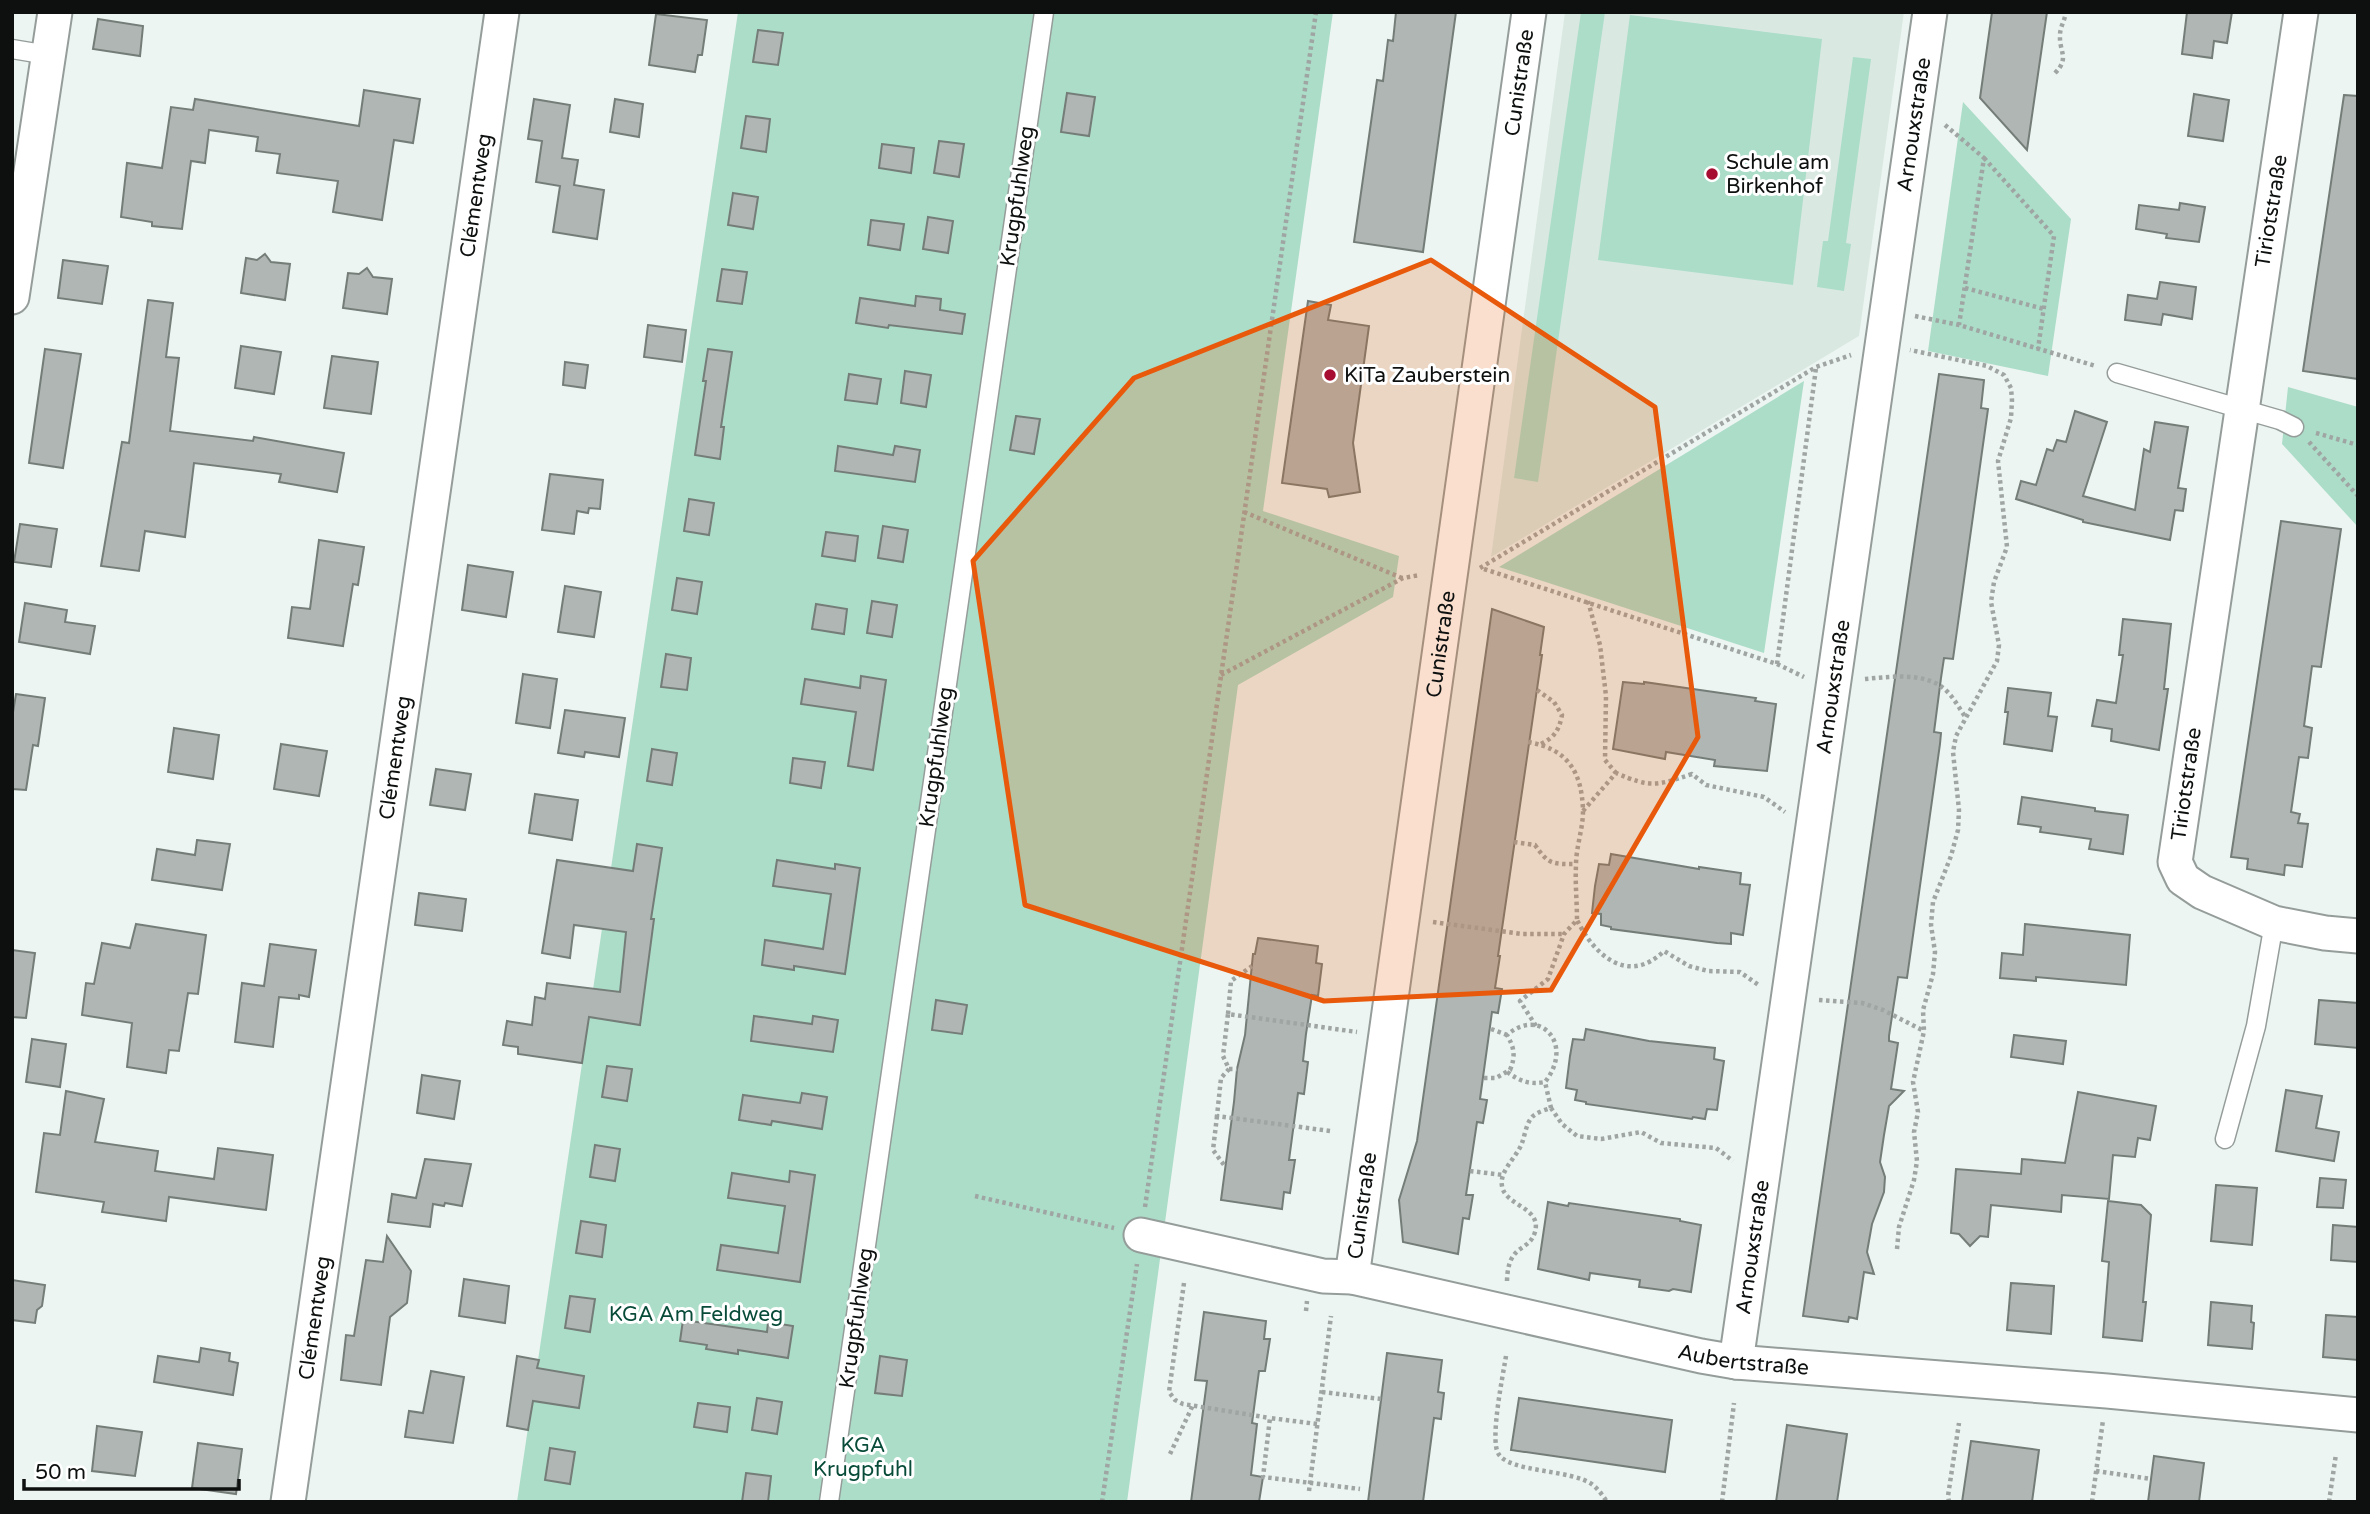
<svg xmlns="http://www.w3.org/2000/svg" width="2370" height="1514" font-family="'Varela Round',sans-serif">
<rect width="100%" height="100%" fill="#edf5f2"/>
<polygon fill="#d9e9e2" points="1565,12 1904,12 1859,336 1491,557"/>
<g fill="#acddc9">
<polygon points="738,12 1333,12 1263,511 1399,556 1393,597 1238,685 1127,1502 517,1502"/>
<polygon points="1581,12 1605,12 1538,482 1514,478"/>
<polygon points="1630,15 1822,39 1793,285 1598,260"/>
<polygon points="1853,57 1871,59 1846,243 1851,244 1844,291 1817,287 1823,241 1828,241"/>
<polygon points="1963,102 2071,219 2048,376 1928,351"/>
<polygon points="1804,381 1764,653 1499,567"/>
<polygon points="2288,387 2358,407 2358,527 2282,444"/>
</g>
<g fill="#afb6b3" stroke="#757d79" stroke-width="2">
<polygon points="1396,12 1456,12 1423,252 1354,242 1377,80 1383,81 1388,40 1393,41"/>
<polygon points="1992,12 2047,12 2027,150 1980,98"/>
<polygon points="2187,12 2232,12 2227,43 2214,41 2212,58 2182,54"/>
<polygon points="656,14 707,20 702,55 698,55 695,72 649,65"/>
<polygon points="98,19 143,26 140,56 93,49"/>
<polygon points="758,30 783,33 778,65 753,62"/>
<polygon points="364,90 420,99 413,143 394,140 382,220 333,212 338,181 277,173 280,154 256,151 258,137 209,130 205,163 191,161 182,229 152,226 152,222 121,217 127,163 162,168 171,107 193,110 195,99 359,126"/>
<polygon points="1067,93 1095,97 1089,136 1061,132"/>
<polygon points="2194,94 2229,100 2223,141 2188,136"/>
<polygon points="2344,95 2358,96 2358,379 2303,371"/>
<polygon points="534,99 570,105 562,158 578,160 574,185 604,190 597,239 553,232 560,186 536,182 542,141 528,139"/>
<polygon points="615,99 643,104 639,137 610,132"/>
<polygon points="746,116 770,119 766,152 741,148"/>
<polygon points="939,141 964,144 959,177 934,173"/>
<polygon points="882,144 914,148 911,173 879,168"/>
<polygon points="733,193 758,197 753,229 728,225"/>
<polygon points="2180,203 2205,207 2199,242 2166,238 2167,234 2136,229 2139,205 2179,210"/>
<polygon points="928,217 953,221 948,253 923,249"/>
<polygon points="871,220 904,224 900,250 868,245"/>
<polygon points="265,254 271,262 290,264 285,300 241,293 246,258 257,260"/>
<polygon points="63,260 108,266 102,304 58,298"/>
<polygon points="367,268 373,277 392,279 387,314 343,308 348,273 359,274"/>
<polygon points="722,269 747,272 742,304 717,301"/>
<polygon points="2160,282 2196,287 2192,319 2163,314 2161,325 2125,320 2128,295 2157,299"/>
<polygon points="916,296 941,299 940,310 965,314 962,334 889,325 888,328 856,323 860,298 915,306"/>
<polygon points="148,300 173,303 166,357 179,358 170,431 253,441 254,437 344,453 337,492 279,482 281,474 194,463 185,537 145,531 139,571 101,566 122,442 129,443"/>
<polygon points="1308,301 1331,305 1328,320 1369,326 1353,443 1360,492 1329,497 1327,489 1282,483"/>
<polygon points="648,325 686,330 682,362 644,357"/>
<polygon points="241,346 281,352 274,394 235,388"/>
<polygon points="45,349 81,354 63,468 29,463"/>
<polygon points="708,349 732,352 721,427 724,427 720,459 695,455 706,381 703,381"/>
<polygon points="332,356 378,362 371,414 324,408"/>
<polygon points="565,362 588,365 585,388 563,385"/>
<polygon points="905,371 931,375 926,407 901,403"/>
<polygon points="849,374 881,379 877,404 845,400"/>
<polygon points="1939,374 1984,380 1981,408 1988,409 1953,659 1944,658 1941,678 1934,732 1941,733 1940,744 1907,978 1898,977 1889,1036 1889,1041 1898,1043 1891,1089 1904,1091 1889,1106 1884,1135 1880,1162 1885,1177 1884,1192 1872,1224 1867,1252 1874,1274 1864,1272 1857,1319 1849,1317 1848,1322 1803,1316"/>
<polygon points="2075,411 2107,422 2083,496 2135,510 2144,449 2150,452 2155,422 2188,427 2178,488 2186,489 2183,511 2175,510 2170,540 2083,522 2083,520 2016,499 2021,481 2036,485 2047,449 2053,451 2057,440 2066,442"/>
<polygon points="1016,416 1040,419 1034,454 1010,450"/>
<polygon points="838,446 893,455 895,446 920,450 915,482 835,471"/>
<polygon points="550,474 603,480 600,509 589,508 588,513 577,511 574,534 542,530"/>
<polygon points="689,499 714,503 709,535 684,531"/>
<polygon points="2281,521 2341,529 2321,667 2312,666 2304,726 2312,728 2308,758 2299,757 2291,812 2300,814 2298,823 2308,824 2302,867 2285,865 2284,875 2247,869 2248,859 2231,857"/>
<polygon points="20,524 57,529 51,567 14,562"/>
<polygon points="883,526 908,530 903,562 878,558"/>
<polygon points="826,532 858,536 855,561 822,556"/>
<polygon points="319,540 364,547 358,585 353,584 343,646 288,638 292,607 310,609"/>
<polygon points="468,565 513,572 506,617 462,610"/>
<polygon points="677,578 702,582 697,614 672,610"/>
<polygon points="565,586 601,592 594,637 558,632"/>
<polygon points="872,601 897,605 892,637 867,633"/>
<polygon points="25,603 67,610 65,622 95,626 90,654 19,642"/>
<polygon points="816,604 847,609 844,634 812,629"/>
<polygon points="1492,609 1544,627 1540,655 1542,655 1498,956 1500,956 1495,988 1502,989 1498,1013 1492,1012 1480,1099 1487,1100 1483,1123 1477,1122 1466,1195 1473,1195 1469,1219 1463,1218 1458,1254 1403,1242 1399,1200 1417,1141"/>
<polygon points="2123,619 2171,624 2164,689 2168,689 2159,750 2111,741 2112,729 2092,726 2097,700 2116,703 2123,655 2119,655"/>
<polygon points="666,654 691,658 687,690 661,687"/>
<polygon points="523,674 557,679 550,728 516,723"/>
<polygon points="861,676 886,680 873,770 848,766 856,712 801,704 805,679 860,688"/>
<polygon points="1623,682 1644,684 1644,682 1756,698 1755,701 1776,704 1767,771 1714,766 1715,760 1666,752 1665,759 1613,749"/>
<polygon points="2008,688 2051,693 2048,716 2057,717 2052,751 2004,744 2008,712 2005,712"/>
<polygon points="16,694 45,698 38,746 33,745 26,790 12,789 12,718"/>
<polygon points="565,710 625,718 619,757 585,752 584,757 558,753"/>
<polygon points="174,728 219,735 213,779 168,772"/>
<polygon points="281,744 327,751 319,796 274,789"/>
<polygon points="652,749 677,753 672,785 647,781"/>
<polygon points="793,758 825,762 821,788 790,783"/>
<polygon points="436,769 471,774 465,810 430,805"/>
<polygon points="535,794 578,800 572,840 529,833"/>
<polygon points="2022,797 2095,808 2095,811 2128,815 2123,854 2089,849 2091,839 2040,832 2041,827 2018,824"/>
<polygon points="197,840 230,844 222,890 152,880 157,849 195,855"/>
<polygon points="637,844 662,848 651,919 654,919 640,1025 589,1017 582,1063 518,1054 518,1047 503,1045 507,1021 532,1025 535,997 545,999 547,983 620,992 626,932 574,925 570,958 542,953 557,860 633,871"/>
<polygon points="1611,854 1699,869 1699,867 1741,873 1740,884 1750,885 1743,935 1731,933 1731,944 1717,943 1611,929 1611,927 1601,925 1601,914 1592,913 1595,886 1599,864 1609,865"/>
<polygon points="777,860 835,869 835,864 860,868 845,974 794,966 794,970 762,965 765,940 823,949 831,894 773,886"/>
<polygon points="419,893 466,899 462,931 415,925"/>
<polygon points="136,924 206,935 198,994 188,993 179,1051 169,1050 166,1073 127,1067 132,1023 82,1015 86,983 94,984 102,943 130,948"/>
<polygon points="2025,924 2130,935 2126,985 2036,977 2036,981 2000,978 2002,953 2023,955"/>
<polygon points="1258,938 1318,946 1316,963 1322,964 1318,996 1312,995 1306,1034 1303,1061 1308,1062 1304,1094 1298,1093 1289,1160 1295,1160 1290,1193 1284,1192 1282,1209 1221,1200 1234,1102 1237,1069 1245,1035 1253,954 1255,954"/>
<polygon points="270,944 316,950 309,997 299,995 299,999 279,997 273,1047 235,1042 242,983 264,986"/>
<polygon points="12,950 35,953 26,1018 12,1017"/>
<polygon points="936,1000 967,1005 962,1034 932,1030"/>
<polygon points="2319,1000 2358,1003 2358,1048 2315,1044"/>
<polygon points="754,1016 812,1024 813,1016 838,1020 833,1052 751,1041"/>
<polygon points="1586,1029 1649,1041 1715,1048 1714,1059 1724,1061 1717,1110 1707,1109 1705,1119 1693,1117 1692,1119 1586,1104 1586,1102 1575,1100 1577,1090 1566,1088 1570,1056 1573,1039 1584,1040"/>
<polygon points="2014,1035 2066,1041 2063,1064 2011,1057"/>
<polygon points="32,1039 66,1044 60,1087 26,1082"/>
<polygon points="607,1066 632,1069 627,1101 602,1097"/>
<polygon points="422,1075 460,1081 454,1119 417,1113"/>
<polygon points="2286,1090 2322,1096 2316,1128 2339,1132 2334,1161 2276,1151"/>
<polygon points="66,1091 104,1099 95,1142 158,1151 155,1171 214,1179 218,1148 273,1155 266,1210 169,1197 166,1221 102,1212 104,1202 36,1192 44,1133 60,1135"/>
<polygon points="2078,1092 2156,1106 2150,1140 2138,1138 2135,1157 2113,1155 2109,1199 2062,1195 2061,1212 1991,1205 1988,1237 1980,1236 1970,1246 1959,1234 1951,1233 1956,1169 2021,1174 2022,1159 2065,1163"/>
<polygon points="802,1093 827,1097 822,1129 772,1121 771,1125 739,1120 743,1095 800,1103"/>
<polygon points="595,1145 620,1149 615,1181 590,1177"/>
<polygon points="425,1159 471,1164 462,1206 445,1203 444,1206 433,1204 430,1227 388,1222 392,1194 416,1198"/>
<polygon points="790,1171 815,1175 800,1282 717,1270 721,1245 778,1253 785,1206 728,1198 732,1173 789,1182"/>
<polygon points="2320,1178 2346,1180 2343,1208 2317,1207"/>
<polygon points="2216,1185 2257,1188 2252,1245 2211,1241"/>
<polygon points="2108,1201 2141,1205 2151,1215 2143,1302 2146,1302 2142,1341 2103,1337 2109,1262 2102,1261"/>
<polygon points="1548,1202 1568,1206 1569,1203 1680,1219 1680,1221 1701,1225 1691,1292 1673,1289 1669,1291 1639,1287 1640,1280 1590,1273 1589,1280 1538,1269"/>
<polygon points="581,1221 606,1225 602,1257 576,1253"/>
<polygon points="2333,1225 2358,1227 2358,1262 2331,1260"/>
<polygon points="387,1236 411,1271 407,1303 390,1317 381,1385 341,1380 346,1335 354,1336 366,1260 383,1262"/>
<polygon points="464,1279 509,1286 505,1323 459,1316"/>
<polygon points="12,1280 45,1285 42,1306 37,1310 35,1323 12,1320"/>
<polygon points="2011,1283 2054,1286 2051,1334 2007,1330"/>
<polygon points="570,1296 595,1299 590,1332 565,1328"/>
<polygon points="2211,1302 2252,1306 2251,1322 2254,1323 2252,1349 2208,1345"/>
<polygon points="1204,1312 1266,1321 1264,1339 1270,1339 1265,1371 1259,1371 1252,1423 1257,1424 1251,1475 1263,1477 1259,1502 1191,1502 1207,1381 1195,1380"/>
<polygon points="2326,1315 2358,1317 2358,1360 2323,1357"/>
<polygon points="683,1320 767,1332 768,1322 793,1326 788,1358 738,1350 738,1354 706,1349 707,1345 680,1341"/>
<polygon points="201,1348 230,1353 229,1361 238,1363 233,1395 154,1382 158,1356 199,1362"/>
<polygon points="1387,1353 1442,1360 1438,1392 1444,1393 1441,1419 1434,1418 1423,1502 1368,1502"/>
<polygon points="517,1356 539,1360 537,1368 584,1376 579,1408 533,1401 528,1430 507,1426"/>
<polygon points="880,1356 907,1360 902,1396 875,1393"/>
<polygon points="431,1371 464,1377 453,1443 405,1437 409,1411 423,1413"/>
<polygon points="757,1398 782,1402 777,1434 752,1430"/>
<polygon points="1519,1398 1672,1420 1665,1472 1511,1450"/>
<polygon points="698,1403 730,1407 727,1432 694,1427"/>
<polygon points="1787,1425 1847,1434 1837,1502 1776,1502"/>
<polygon points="97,1426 142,1432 135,1476 92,1471"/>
<polygon points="1971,1441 2039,1450 2032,1502 1962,1502"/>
<polygon points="198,1443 242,1449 236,1494 192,1488"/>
<polygon points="550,1448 575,1452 570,1484 545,1480"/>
<polygon points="2154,1456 2204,1463 2199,1502 2148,1502"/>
<polygon points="746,1473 771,1476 768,1502 742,1502"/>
</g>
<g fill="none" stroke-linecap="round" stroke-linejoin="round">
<defs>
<g id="service">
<polyline points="12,49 48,55"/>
<polyline points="2117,373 2280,420 2294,427"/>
<polyline points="2225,1139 2256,1026 2274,923"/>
<polyline points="829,1502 1044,12"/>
</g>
<g id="minor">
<polyline points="2301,12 2175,862 2183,879 2202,892 2274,923 2325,933 2358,936"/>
<polyline points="12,297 55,12"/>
<path id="s1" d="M1141 1235 1323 1276 1352 1277 1701 1356 1736 1362 2107 1391 2358 1415"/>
<path id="s2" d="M1352 1277 1529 12"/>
<path id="s3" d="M1736 1362 1930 12"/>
<path id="s4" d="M288 1502 502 12"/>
</g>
</defs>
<use href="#service" stroke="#959d9a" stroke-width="21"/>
<use href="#minor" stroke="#959d9a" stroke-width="37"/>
<g stroke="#9fa5a3" stroke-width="4.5" stroke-dasharray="3.5 3.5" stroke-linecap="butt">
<path d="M2055 73C2070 58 2059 52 2060 35 2060 27 2065 20 2066 12"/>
<polyline points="1945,125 1984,158 1959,325"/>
<polyline points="1984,158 2054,236 2038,349"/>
<polyline points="1965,288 2044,309"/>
<polyline points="1915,316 1959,325 2096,366"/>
<polyline points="2316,433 2358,445"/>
<polyline points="2309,442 2358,496"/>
<polyline points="1244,512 1402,578"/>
<polyline points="1480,568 1816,367 1851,355"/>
<polyline points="1484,569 1777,664 1804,677"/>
<polyline points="1588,601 1600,645 1606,696 1605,760 1616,773"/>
<polyline points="1777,664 1816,368"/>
<polyline points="1221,675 1403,578 1420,575"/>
<path d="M1865 679C1888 677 1921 672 1942 687 1952 694 1959 708 1966 718"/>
<path d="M1537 690 1554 702 1562 715C1559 730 1555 737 1541 744"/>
<path d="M1528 742C1568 749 1582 772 1583 811 1583 829 1576 847 1576 865 1575 883 1577 902 1577 920"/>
<path d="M1583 811 1616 773C1651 788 1656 786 1692 774L1706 785 1764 797 1785 812"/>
<path d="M1514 842 1535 845C1549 865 1552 864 1576 864"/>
<polyline points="1433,922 1522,934 1564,934"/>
<polyline points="1819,1000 1862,1003 1883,1010 1924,1031"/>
<polyline points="1228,1014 1231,981 1252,966"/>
<path d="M1536 1026 1520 1001 1548 979 1564 934 1577 920C1594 955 1628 986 1664 951L1689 966 1708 971 1740 972 1760 986"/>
<polyline points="1491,1029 1507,1035"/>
<polyline points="1229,1069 1237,1069"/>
<path d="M1507 1072C1520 1081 1529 1085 1545 1082"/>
<path d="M1484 1078H1496L1510 1070C1516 1056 1514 1047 1507 1035 1540 1006 1575 1044 1545 1082L1551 1108"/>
<polyline points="1217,1116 1213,1150 1224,1165"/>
<polyline points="1330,1131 1217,1116 1221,1078 1229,1069 1223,1056 1228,1014 1357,1032"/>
<polyline points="1470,1171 1503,1175"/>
<polyline points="975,1196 1114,1228"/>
<polyline points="1145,1207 1316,12"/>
<polyline points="1897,1249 1899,1227 1914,1180 1917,1161 1914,1132 1918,1112 1913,1082 1924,1031 1923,1010 1933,974 1935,952 1931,925 1933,902 1951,856 1958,830 1959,810 1953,752 1956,736 1997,661 1999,645 1991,602 1994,582 2007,547 1998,461 2011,418 2012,400 2011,388 2004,375 1987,366 1910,350"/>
<path d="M1507 1281C1508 1242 1529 1253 1535 1232 1542 1207 1505 1206 1502 1186 1499 1171 1517 1157 1522 1143 1525 1135 1526 1124 1532 1117 1537 1112 1545 1110 1551 1108L1562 1124 1577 1136 1601 1139 1641 1132 1661 1143 1716 1148 1733 1161"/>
<polyline points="1184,1283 1169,1392 1175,1400 1183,1404 1270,1418"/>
<polyline points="1306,1311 1307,1301"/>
<path d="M1506 1356C1503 1375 1490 1438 1498 1453 1508 1473 1573 1469 1593 1485 1599 1490 1603 1496 1607 1502"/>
<polyline points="1322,1392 1381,1399"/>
<polyline points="1317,1424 1270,1418 1263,1477 1360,1489"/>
<polyline points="1170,1454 1193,1405"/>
<polyline points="2096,1471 2151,1479"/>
<polyline points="1309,1491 1331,1316"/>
<polyline points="1102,1502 1137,1264"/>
<polyline points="1722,1502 1734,1403"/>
<polyline points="1949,1502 1948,1496 1959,1423"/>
<polyline points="2092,1502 2103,1420"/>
<polyline points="2329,1502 2336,1454"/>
</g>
<use href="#service" stroke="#fff" stroke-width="18"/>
<use href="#minor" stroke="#fff" stroke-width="33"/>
</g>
<path fill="#e8590c" fill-opacity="0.2" stroke="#e8590c" stroke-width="5" stroke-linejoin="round" d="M1431 260 1655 407 1698 737 1551 990 1324 1001 1025 905 973 561 1134 378Z"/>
<g fill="#a70d30" stroke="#fff" stroke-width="2.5">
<circle cx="1712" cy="174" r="7"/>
<circle cx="1330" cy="375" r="7"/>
</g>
<g text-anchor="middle" stroke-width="6" stroke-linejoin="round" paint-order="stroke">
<g font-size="21" fill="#0d100f" stroke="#fff">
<text dy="7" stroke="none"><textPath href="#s2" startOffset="1206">Cunistraße</textPath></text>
<text dy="7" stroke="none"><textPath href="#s3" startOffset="1250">Arnouxstraße</textPath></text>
<text dy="7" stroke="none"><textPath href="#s4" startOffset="1320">Clémentweg</textPath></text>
<text transform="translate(1017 196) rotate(-82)" y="7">Krugpfuhlweg</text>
<text transform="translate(2271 211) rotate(-81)" y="7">Tiriotstraße</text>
<text dy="7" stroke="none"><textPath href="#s2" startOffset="639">Cunistraße</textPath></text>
<text dy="7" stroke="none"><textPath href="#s3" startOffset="682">Arnouxstraße</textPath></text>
<text dy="7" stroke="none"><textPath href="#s4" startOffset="752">Clémentweg</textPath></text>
<text transform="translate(936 757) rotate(-82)" y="7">Krugpfuhlweg</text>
<text transform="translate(2186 784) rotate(-82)" y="7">Tiriotstraße</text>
<text dy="7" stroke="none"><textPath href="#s2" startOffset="72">Cunistraße</textPath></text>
<text dy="7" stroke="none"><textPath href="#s3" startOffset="116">Arnouxstraße</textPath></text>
<text dy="7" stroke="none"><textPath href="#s4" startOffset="186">Clémentweg</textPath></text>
<text transform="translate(856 1318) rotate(-82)" y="7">Krugpfuhlweg</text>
<text dy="7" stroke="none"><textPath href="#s1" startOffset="616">Aubertstraße</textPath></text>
</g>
<g font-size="21" fill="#0d100f" stroke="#fff" text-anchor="start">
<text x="1726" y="169">Schule am<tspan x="1726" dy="24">Birkenhof</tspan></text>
<text x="1344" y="382">KiTa Zauberstein</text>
</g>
<g font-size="21" fill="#074b38" stroke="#fff">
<text x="696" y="1321">KGA Am Feldweg</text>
<text x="863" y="1452">KGA<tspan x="863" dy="24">Krugpfuhl</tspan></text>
</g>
</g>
<rect width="2370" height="1514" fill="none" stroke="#0d100f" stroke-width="28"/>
<path d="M24 1479v10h215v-10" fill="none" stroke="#0d100f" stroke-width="3.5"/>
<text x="35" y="1479" font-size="21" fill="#0d100f" stroke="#ffffff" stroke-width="5" paint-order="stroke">50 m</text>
</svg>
